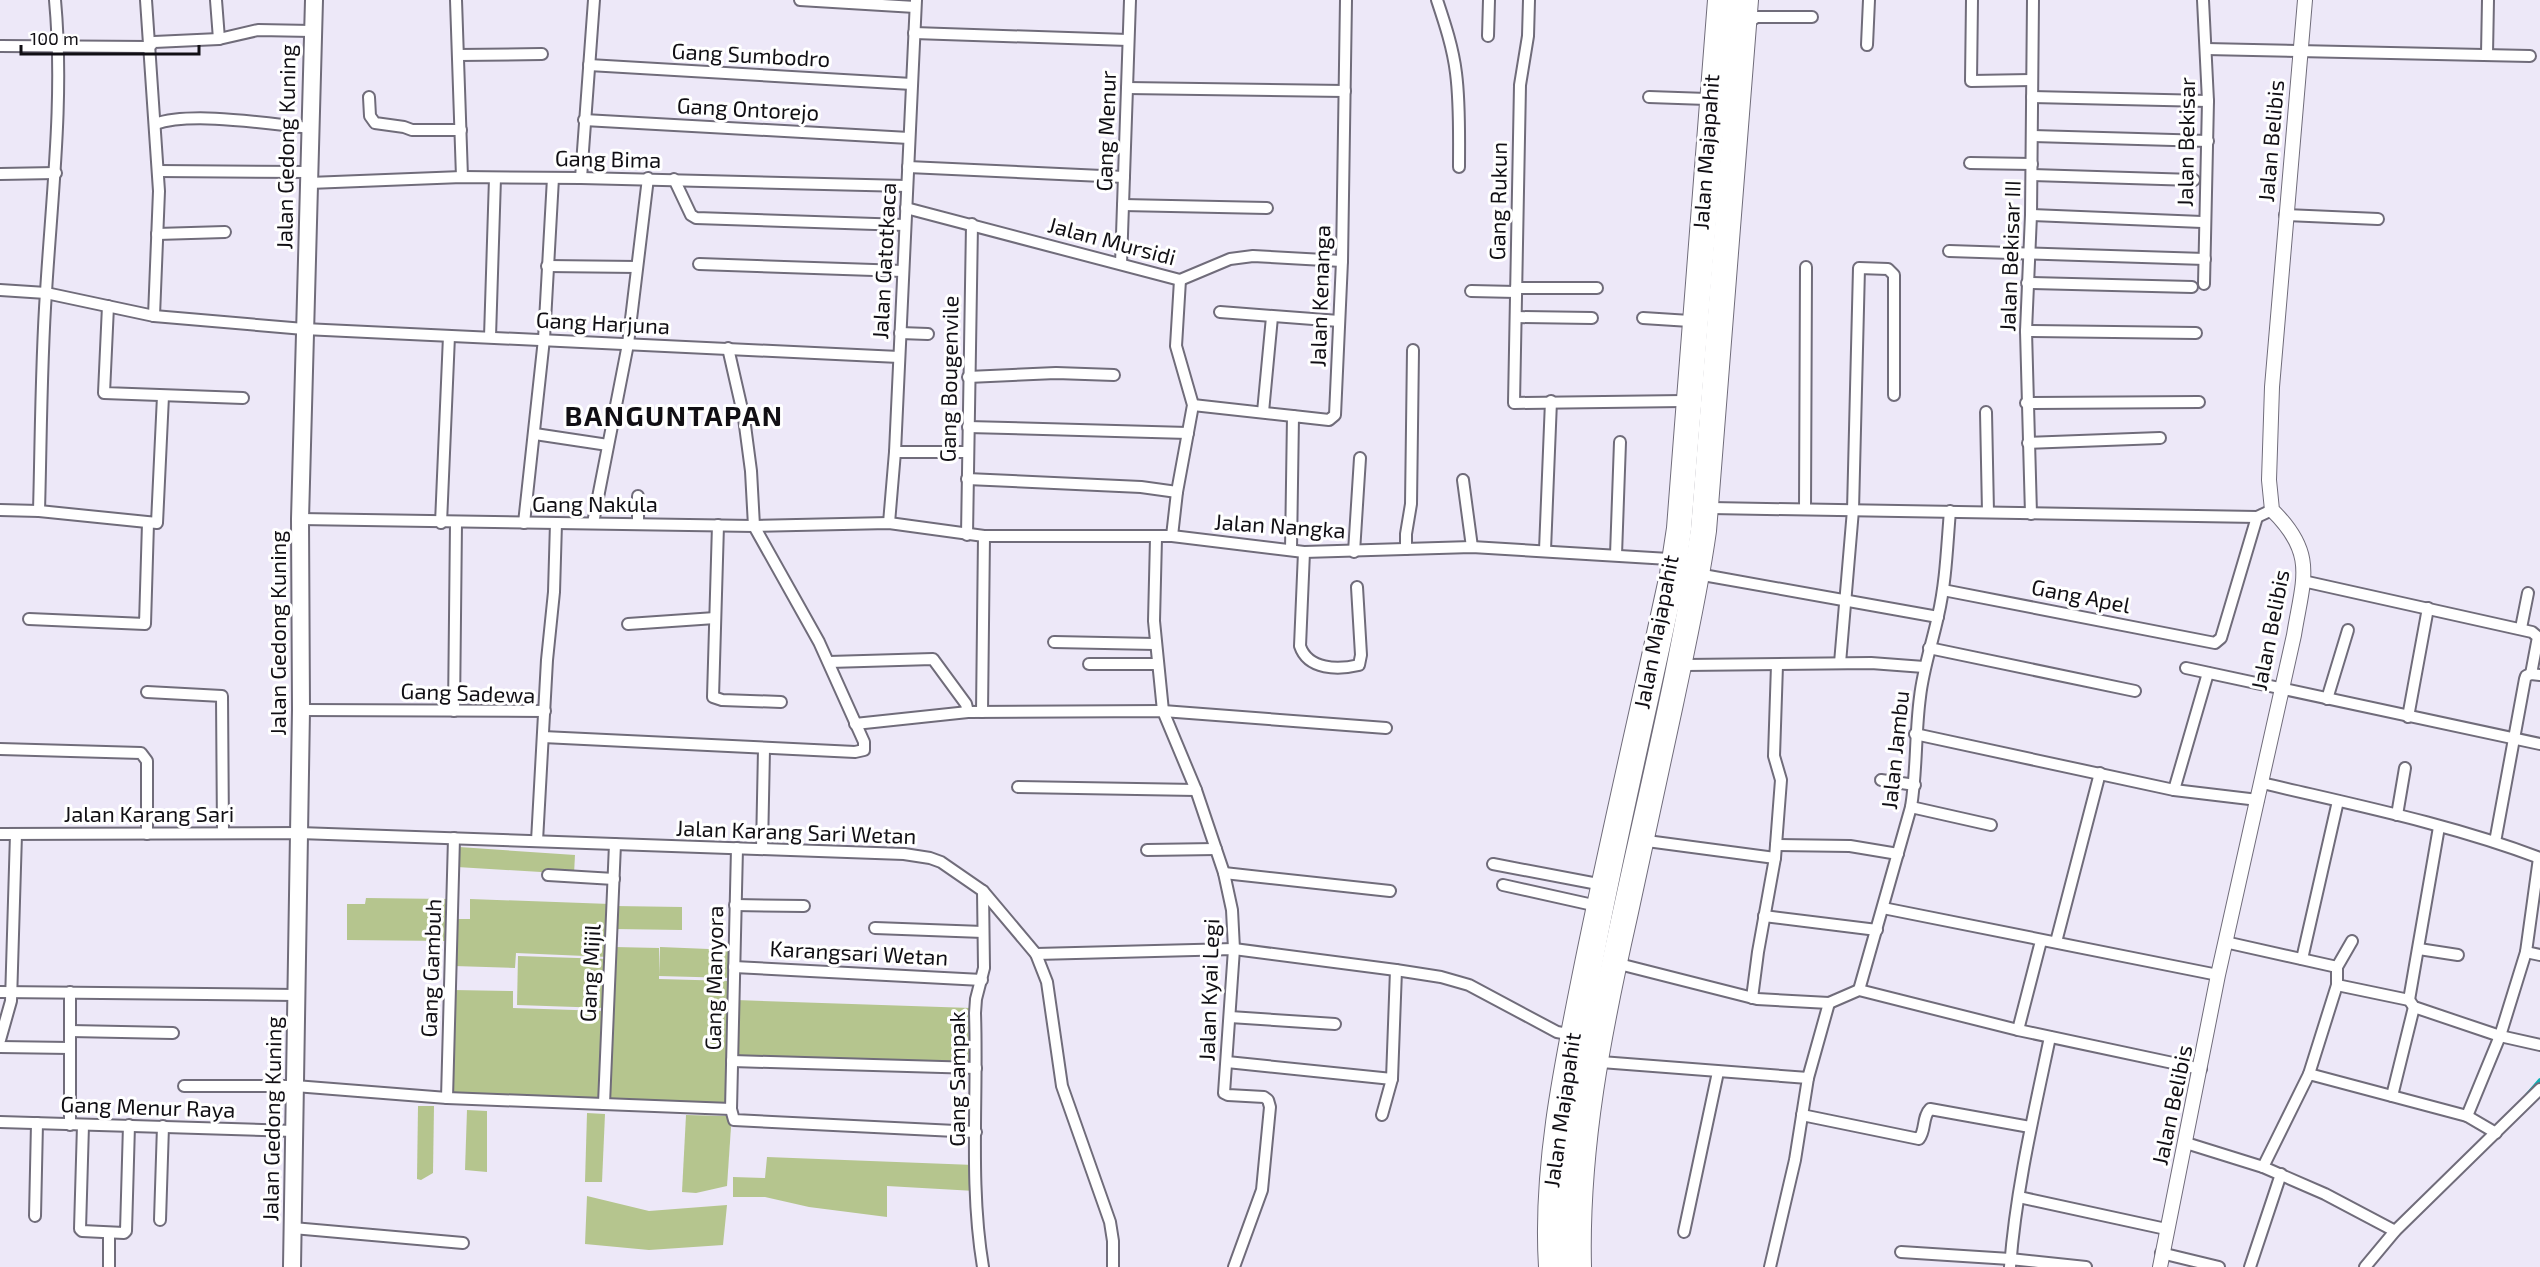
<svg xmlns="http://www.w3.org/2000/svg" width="2540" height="1267" font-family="'Exo 2',sans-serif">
<rect width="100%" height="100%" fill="#ede8f8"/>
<g fill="#b5c58e">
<polygon points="459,847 575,855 574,874 457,867"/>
<polygon points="366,898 447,899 446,941 347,940 347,904 365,904"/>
<polygon points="470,899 610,904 608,957 516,953 515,968 454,966 456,919 470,919"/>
<polygon points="615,906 682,907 682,930 615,929"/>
<polygon points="615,947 659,948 659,979 731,981 726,1105 609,1101"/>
<polygon points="660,947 733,950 732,978 659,976"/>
<polygon points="518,956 607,959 605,1008 517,1005"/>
<polygon points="453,990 513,991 513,1008 605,1011 601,1102 450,1095"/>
<polygon points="736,1000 971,1008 969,1068 734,1059"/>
<polygon points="418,1106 434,1106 433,1173 421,1180 417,1179"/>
<polygon points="467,1110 487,1111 487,1172 465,1170"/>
<polygon points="587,1113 605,1114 602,1182 585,1182"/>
<polygon points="686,1115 728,1116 731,1127 727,1186 696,1193 682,1192"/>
<polygon points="767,1157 974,1165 975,1191 887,1186 887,1217 809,1207 765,1197 733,1197 733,1177 765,1178"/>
<polygon points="587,1196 649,1211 727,1205 723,1245 649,1250 585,1244"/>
</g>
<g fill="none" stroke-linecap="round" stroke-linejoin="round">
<polyline stroke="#0db1b5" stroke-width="4" points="2527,1095 2540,1080"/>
<defs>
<g id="minor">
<polyline points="146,0 159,191 154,316"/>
<polyline points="216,0 219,39"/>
<polyline points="456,0 462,177"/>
<polyline points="800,0 915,7"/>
<path d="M1437 0C1445 24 1453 48 1456 73 1460 104 1459 136 1459 167"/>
<polyline points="1529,0 1528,36 1520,85 1514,403 1684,401"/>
<polyline points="1972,0 1971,81 2031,80"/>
<polyline points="2203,0 2208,101 2204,284"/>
<polyline points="1750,21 1757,17 1812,17"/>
<polyline points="914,33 1128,40"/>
<polyline points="1488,36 1489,0"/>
<polyline points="1867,45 1869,0"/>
<polyline points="0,46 149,47 154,42 219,39 258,30 312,31"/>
<polyline points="2206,49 2530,56"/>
<polyline points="2487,54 2488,0"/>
<polyline points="458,55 542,54"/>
<polyline points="589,65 912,84"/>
<polyline points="1127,88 1345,91"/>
<polyline points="369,97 370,116 375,123 404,127 412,130 461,130"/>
<polyline points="1649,97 1707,99"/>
<polyline points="2032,97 2208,101"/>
<polyline points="584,120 909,138"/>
<path d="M155 124C192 111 269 124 310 128"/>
<polyline points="2033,136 2208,141"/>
<polyline points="1970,163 2032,164"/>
<polyline points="908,167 1124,177"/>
<polyline points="158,171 309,172"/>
<polyline points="0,174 56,173"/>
<polyline points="2032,175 2194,180"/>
<polyline points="581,178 594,0"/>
<polyline points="674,179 691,215 696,218 905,225"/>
<polyline points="309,183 462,177 581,178 907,186"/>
<polyline points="1123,205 1267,208"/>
<polyline points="906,208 1180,280 1230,259 1253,256 1342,261"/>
<polyline points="2031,215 2202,222"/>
<polyline points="2285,215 2378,219"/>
<polyline points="157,234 225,232"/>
<polyline points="1949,251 2205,259"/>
<polyline points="699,264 903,271"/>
<polyline points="1121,264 1130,0"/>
<polyline points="547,266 637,267"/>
<polyline points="2027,283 2192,287"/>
<polyline points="1516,288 1597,288"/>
<polyline points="0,290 46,293 154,316 304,329 899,357"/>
<polyline points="1471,291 1516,292"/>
<polyline points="108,306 104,393 243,398"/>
<polyline points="1220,312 1339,321"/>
<polyline points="1516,317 1592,318"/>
<polyline points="1643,318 1690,321"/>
<polyline points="2026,331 2196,333"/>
<polyline points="900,333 928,334"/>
<polyline points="490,337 495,178"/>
<polyline points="968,377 1056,373 1114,375"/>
<polyline points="2026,403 2199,402"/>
<polyline points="1193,405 1293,416"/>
<polyline points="1263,412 1272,317"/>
<polyline points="1986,412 1988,512"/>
<polyline points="968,427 1188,433"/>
<polyline points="535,434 608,445"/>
<polyline points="2028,443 2160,438"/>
<polyline points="895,452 968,452"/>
<polyline points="967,479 1141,487 1177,492"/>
<polyline points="1463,480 1472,547"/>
<polyline points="1711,508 2257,517 2272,510"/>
<polyline points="1805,509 1806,267"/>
<polyline points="0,510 39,511 157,523 163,396"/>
<path d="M39 511C41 438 41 364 46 292 52 194 64 97 55 0"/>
<polyline points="2031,514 2026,331 2031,215 2033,0"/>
<polyline points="300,519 754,526 889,523 984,536 1172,536 1304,552 1472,547 1669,559"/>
<polyline points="441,523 449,336"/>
<polyline points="524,523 544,339 553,178"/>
<polyline points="593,523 628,344 648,178"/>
<polyline points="889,523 895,452 916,0"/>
<polyline points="638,524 638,496"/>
<polyline points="718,525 713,697 722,700 781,702"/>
<polyline points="967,535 972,224"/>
<polyline points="1172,536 1177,492 1193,405 1176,346 1180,280"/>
<polyline points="1156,538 1154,621 1163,711 1196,790 1224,873 1232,910 1234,949 1224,1093 1228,1095 1264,1097 1268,1100 1270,1107 1262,1190 1234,1267"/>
<polyline points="1406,549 1406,534 1411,504 1413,350"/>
<polyline points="1291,550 1293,416 1329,420 1335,415 1342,261 1346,0"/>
<polyline points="1545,550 1551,401"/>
<path d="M1304 552 1300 646C1308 670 1338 670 1359 665L1361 655 1357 587"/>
<polyline points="1354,552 1360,458"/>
<polyline points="1616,555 1620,442"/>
<polyline points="1703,575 1938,617"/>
<polyline points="2303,581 2532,632 2538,637 2531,674"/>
<polyline points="1943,590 2215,643 2221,638 2257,517"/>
<polyline points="29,619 145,624 148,523"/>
<polyline points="628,624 715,618"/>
<polyline points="2521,628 2528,593"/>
<polyline points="1054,642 1155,644"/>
<polyline points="1929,648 2135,691"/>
<polyline points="829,662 933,659 966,704 968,712"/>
<polyline points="1840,663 1853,510 1859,268 1888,269 1894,275 1894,395"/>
<polyline points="1089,664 1157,664"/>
<polyline points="1685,665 1871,663 1924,667"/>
<polyline points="2186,668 2540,744"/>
<polyline points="147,692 222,696 223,833"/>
<polyline points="2327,699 2348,630"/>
<polyline points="301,710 545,711"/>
<polyline points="454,711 456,523"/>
<polyline points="982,712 984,536"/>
<polyline points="2408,717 2428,608"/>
<polyline points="855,724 968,712 1163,711 1386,728"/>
<polyline points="1915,734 2174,790 2258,800"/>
<polyline points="543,737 855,752 864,750 864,742 819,642 754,526 751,471 744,418 728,348"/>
<polyline points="0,749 141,753 147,761 147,834"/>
<polyline points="1881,780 1915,785"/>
<path d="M2262 783C2355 805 2450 824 2540 858"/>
<polyline points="1018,787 1196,790"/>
<polyline points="2174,790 2208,673"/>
<polyline points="1911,807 1991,825"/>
<polyline points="2397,815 2405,768"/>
<polyline points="0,834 299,833 904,854 930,858 941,862 983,891 1036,954 1047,982 1062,1086 1110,1222 1113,1241 1113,1267"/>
<polyline points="537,841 547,660 554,592 556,523"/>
<polyline points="1647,841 1775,858"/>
<polyline points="2495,842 2525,679 2526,676 2531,674 2540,675"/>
<polyline points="1776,845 1850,846 1898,854"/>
<polyline points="737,848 731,1109 734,1120 976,1132"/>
<polyline points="762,849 764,749"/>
<polyline points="1147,850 1216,849"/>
<polyline points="1493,864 1598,884"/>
<polyline points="1224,873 1390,891"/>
<polyline points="548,875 614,879"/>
<polyline points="1503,885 1593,905"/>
<path d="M983 891 984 968 976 999 975 1013C978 1097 969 1184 983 1267"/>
<polyline points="735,905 804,906"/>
<polyline points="1883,908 2218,975"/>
<polyline points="1764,916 1877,930"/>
<polyline points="875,928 983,932"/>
<polyline points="2056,942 2100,773"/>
<polyline points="2225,942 2337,967"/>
<polyline points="2419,949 2458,955"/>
<polyline points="2526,952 2540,955"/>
<polyline points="1036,954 1234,949 1396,970 1441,977 1469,985 1557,1032 1568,1034"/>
<polyline points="2302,959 2338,801"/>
<polyline points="1619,964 1757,999 1829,1003 1859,990 2018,1030 2201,1069"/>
<polyline points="734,967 982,980"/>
<polyline points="2337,985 2409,1000 2414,1007 2500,1036 2540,1045"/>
<path d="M1859 990 1911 807C1917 771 1915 734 1920 697 1923 669 1932 644 1938 616 1946 582 1947 546 1950 511"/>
<polyline points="0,992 296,995"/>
<polyline points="1752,998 1758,952 1775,858 1781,780 1774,756 1777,665"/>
<polyline points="2409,1000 2439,827"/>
<polyline points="1230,1017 1335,1024"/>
<polyline points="2018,1030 2041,941"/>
<polyline points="70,1031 173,1033"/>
<polyline points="0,1040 11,1001 16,834"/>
<polyline points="0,1047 70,1048"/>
<polyline points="732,1061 976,1068"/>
<polyline points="1227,1062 1392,1079"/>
<polyline points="1601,1062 1808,1078"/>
<polyline points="2309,1074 2337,985 2337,967 2352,941"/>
<polyline points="184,1086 295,1086 447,1098 731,1109"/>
<polyline points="2392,1096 2414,1007"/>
<polyline points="447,1098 454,838"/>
<polyline points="604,1104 615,844"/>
<polyline points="1382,1115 1392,1079 1396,970"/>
<path d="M1802 1115 1919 1139C1926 1130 1922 1117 1930 1109L2030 1127"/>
<polyline points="2467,1116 2496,1133"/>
<polyline points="0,1122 294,1131"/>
<polyline points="70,1125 70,992"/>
<polyline points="83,1125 80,1229 82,1231 124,1233 126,1231 129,1125"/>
<polyline points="2186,1143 2263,1167 2325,1194 2395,1231"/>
<polyline points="2263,1167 2309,1074 2467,1116 2500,1036 2526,952 2539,858"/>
<polyline points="2019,1197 2166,1229"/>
<polyline points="35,1216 37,1123"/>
<polyline points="160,1220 163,1126"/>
<polyline points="293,1228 463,1243"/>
<polyline points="1684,1232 1718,1072"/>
<polyline points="1901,1252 2010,1259 2086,1267"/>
<polyline points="2161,1253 2219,1267"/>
<polyline points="109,1267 109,1233"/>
<polyline points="1770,1267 1795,1160 1808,1078 1829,1003"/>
<path d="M2010 1267C2016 1189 2034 1113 2050 1037"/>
<polyline points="2250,1267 2281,1174"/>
<polyline points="2365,1267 2395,1231 2540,1089"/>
</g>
<g id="tertiary">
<path d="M1546 1267C1540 1171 1560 1072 1579 978 1606 843 1638 708 1667 574L1674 528 1715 0"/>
<path d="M1584 1267C1581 1149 1604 1032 1630 917 1646 846 1660 775 1676 704 1688 647 1701 589 1709 531L1751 0"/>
<path d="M2160 1267 2218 975 2294 635C2303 579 2317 554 2272 510L2269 480 2272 387 2305 0"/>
</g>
<polyline id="primary" points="292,1267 301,710 300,519 314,0"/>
<g id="trunk">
<path d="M1558 1267C1555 1168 1573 1072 1592 975 1617 841 1649 708 1677 575L1683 529 1726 0"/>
<path d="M1572 1267C1568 1175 1586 1086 1603 997 1634 841 1676 686 1699 529L1741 0"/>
</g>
</defs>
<use href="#minor" stroke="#706c7a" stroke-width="14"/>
<use href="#tertiary" stroke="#706c7a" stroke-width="16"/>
<use href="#primary" stroke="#706c7a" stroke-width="20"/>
<use href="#trunk" stroke="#706c7a" stroke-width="20"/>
<use href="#minor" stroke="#fff" stroke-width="10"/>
<use href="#tertiary" stroke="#fff" stroke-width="14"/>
<use href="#primary" stroke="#fff" stroke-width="16"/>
<use href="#trunk" stroke="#fff" stroke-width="16"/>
</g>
<g text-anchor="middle" stroke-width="6" stroke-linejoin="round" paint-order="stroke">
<g font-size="22" fill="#110f14" stroke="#fff">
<text transform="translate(751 55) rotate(3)" y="8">Gang Sumbodro</text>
<text transform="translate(748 109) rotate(3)" y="8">Gang Ontorejo</text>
<text transform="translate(1106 131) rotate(-88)" y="8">Gang Menur</text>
<text transform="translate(2271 141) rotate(-85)" y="8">Jalan Belibis</text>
<text transform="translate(2186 142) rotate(-89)" y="8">Jalan Bekisar</text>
<text transform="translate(286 147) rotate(-89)" y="8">Jalan Gedong Kuning</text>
<text transform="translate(1706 152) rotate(-86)" y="8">Jalan Majapahit</text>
<text transform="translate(608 159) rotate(1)" y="8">Gang Bima</text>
<text transform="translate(1498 201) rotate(-89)" y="8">Gang Rukun</text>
<text transform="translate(1112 241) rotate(15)" y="8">Jalan Mursidi</text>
<text transform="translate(2010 256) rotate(-88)" y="8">Jalan Bekisar III</text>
<text transform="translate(884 261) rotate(-87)" y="8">Jalan Gatotkaca</text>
<text transform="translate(1320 296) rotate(-88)" y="8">Jalan Kenanga</text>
<text transform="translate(603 323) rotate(3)" y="8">Gang Harjuna</text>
<text transform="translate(949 379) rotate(-89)" y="8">Gang Bougenvile</text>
<text x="595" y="512">Gang Nakula</text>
<text transform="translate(1280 526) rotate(4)" y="8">Jalan Nangka</text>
<text transform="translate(2081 596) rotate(11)" y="8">Gang Apel</text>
<text transform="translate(2270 630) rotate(-79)" y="8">Jalan Belibis</text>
<text transform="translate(1656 632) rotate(-79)" y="8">Jalan Majapahit</text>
<text transform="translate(278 633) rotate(-90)" y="8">Jalan Gedong Kuning</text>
<text transform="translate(468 693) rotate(2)" y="8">Gang Sadewa</text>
<text transform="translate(1895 750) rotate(-84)" y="8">Jalan Jambu</text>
<text x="149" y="822">Jalan Karang Sari</text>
<text transform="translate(796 832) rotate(2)" y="8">Jalan Karang Sari Wetan</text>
<text transform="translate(859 953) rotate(3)" y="8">Karangsari Wetan</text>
<text transform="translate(431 968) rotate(-88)" y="8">Gang Gambuh</text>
<text transform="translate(590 973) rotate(-87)" y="8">Gang Mijil</text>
<text transform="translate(714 978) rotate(-89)" y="8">Gang Manyora</text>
<text transform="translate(1209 990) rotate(-88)" y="8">Jalan Kyai Legi</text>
<text transform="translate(957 1079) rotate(-90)" y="8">Gang Sampak</text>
<text transform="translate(2172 1105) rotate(-78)" y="8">Jalan Belibis</text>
<text transform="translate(148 1107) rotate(2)" y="8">Gang Menur Raya</text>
<text transform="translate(1562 1110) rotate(-82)" y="8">Jalan Majapahit</text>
<text transform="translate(272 1119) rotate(-89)" y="8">Jalan Gedong Kuning</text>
</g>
<g font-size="28" font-weight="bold" letter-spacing="1.5" fill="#110f14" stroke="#fff">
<text x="674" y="426">BANGUNTAPAN</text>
</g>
</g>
<path d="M21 45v9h178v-9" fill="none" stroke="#110f14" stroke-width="3"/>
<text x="30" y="45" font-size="18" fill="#110f14" stroke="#ffffff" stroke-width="4.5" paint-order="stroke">100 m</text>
</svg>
